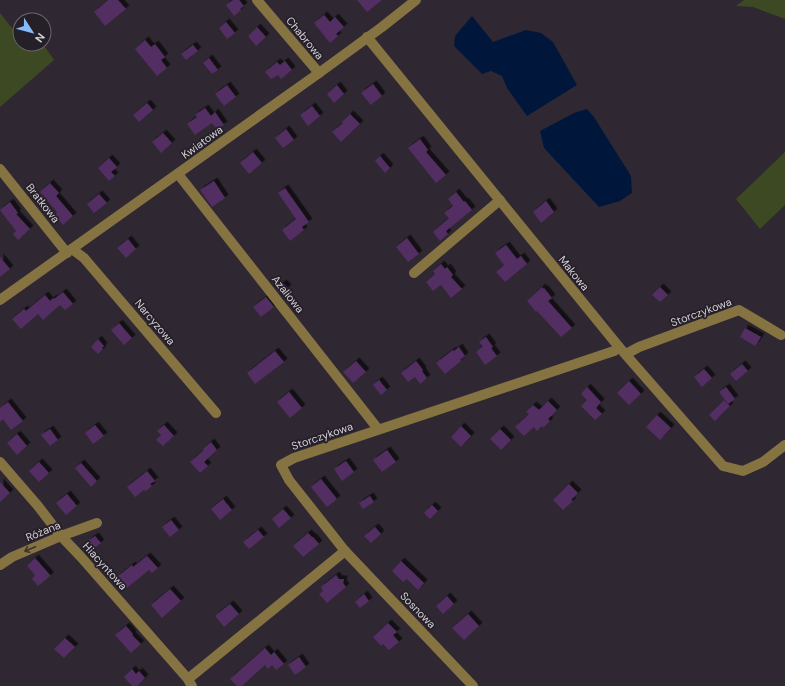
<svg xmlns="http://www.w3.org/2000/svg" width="785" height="686" font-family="'DM Sans',sans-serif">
<defs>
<filter id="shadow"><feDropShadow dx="3.5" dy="-3.5" stdDeviation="0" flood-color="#0009"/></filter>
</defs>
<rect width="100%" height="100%" fill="#2f2832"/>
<g fill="#3c4923">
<polygon points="744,0 785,0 785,19 753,7 736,6"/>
<polygon points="0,13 20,38 20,44 43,44 54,60 0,107"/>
<polygon points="785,152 785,205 760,229 736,199"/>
</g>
<g fill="#00173b">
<polygon points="472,16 493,42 526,30 541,33 553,42 577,85 527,116 507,88 502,76 491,71 482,74 454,46 455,36"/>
<polygon points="587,109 594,117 631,176 632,193 620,201 599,207 544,148 540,131 574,113"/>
</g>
<g fill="#522d62" filter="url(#shadow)">
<polygon points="108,0 118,0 126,9 105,26 94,12"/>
<polygon points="233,0 239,0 244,6 240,9 241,10 234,16 226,5"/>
<polygon points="357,0 382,0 367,12"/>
<polygon points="324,15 330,22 335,17 344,27 336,34 338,36 330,43 314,23"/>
<polygon points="226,22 235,33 227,39 219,28"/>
<polygon points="257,27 266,37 256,46 248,36"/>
<polygon points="145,40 151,47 155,44 165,57 161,60 167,68 157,76 135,49"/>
<polygon points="193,45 198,51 186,60 181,54"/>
<polygon points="209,58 218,70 212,74 203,63"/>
<polygon points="285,61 292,70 281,79 278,75 271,79 265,72 277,62 280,65"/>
<polygon points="373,84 382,96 371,105 361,93"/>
<polygon points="227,85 236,97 224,106 215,94"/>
<polygon points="337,85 344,94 334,103 327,94"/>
<polygon points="147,103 153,110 139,122 133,115"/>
<polygon points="312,106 320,116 308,126 300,115"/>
<polygon points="205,108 211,116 215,112 224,125 217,129 212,123 195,135 187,124 197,117 195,115"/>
<polygon points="350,114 360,124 341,142 332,132 343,123 342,122"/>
<polygon points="286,129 294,140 283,148 275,138"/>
<polygon points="163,133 172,143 161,153 152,142"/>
<polygon points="420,139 428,150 426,152 446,175 436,183 408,148"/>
<polygon points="253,152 262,163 249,174 240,163"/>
<polygon points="380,156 390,168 385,173 375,161"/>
<polygon points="109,158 117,167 111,172 115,176 109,181 98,168"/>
<polygon points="214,181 225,198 212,207 200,190"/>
<polygon points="50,183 59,193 56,196 73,216 63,225 55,215 57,212 40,192"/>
<polygon points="285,188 309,222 302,227 304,230 290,241 282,230 296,219 278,193"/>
<polygon points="456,192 464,202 465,201 472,210 446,231 448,234 440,241 433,232 449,218 444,213 453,206 448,199"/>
<polygon points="99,194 107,203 94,213 87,204"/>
<polygon points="546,201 554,212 541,223 533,212"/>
<polygon points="10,202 18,213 16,214 30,229 18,240 13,234 16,231 0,210"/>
<polygon points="407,238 419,254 408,262 396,247"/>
<polygon points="128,239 136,249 126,258 117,248"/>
<polygon points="506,245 517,259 521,256 527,264 505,282 496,272 504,265 495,253"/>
<polygon points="0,257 10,269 0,277"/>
<polygon points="441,264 445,269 447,267 453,275 451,277 462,289 451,298 441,285 433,291 426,282 435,274 433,271"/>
<polygon points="283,283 288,288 281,294 276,289"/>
<polygon points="542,287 543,289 544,288 552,298 548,301 572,328 561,337 537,311 536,312 527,301"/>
<polygon points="660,287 668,295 660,302 652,295"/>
<polygon points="63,292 73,304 65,310 60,305 43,320 38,314 21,329 12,319 24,309 26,311 45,295 50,301 53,298 54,299"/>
<polygon points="266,297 274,307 261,317 253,307"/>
<polygon points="119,323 132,338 124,345 111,330"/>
<polygon points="745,328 761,337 755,346 740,337"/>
<polygon points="486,337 493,347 491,348 497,356 485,365 476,352 483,346 479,342"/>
<polygon points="98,339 104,346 102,348 103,349 98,354 91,347"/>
<polygon points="459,347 465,356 460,360 461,361 445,374 436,363 453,350 454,351"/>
<polygon points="275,351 284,362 255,384 247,373"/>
<polygon points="356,361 366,372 353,383 343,372"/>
<polygon points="416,361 423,370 422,371 427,378 420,384 415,377 408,382 401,373"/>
<polygon points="742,364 748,371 736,381 730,374"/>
<polygon points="704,369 712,378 702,387 694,377"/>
<polygon points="379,380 387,390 381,395 373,385"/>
<polygon points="629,381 641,394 629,405 617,393"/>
<polygon points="587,387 601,402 596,408 602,414 595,420 581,406 587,400 581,394"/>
<polygon points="726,387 735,399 728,404 719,392"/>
<polygon points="289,392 302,408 290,418 277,402"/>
<polygon points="724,400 730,406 715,421 709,415"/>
<polygon points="548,401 557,410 548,419 550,421 543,428 542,426 537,431 534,427 524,436 515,427 529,414 526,412 533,405 539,410"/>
<polygon points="8,402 23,421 11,430 3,419 0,422 0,408"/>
<polygon points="657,415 671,428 660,440 646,427"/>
<polygon points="95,425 104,436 93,444 85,433"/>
<polygon points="164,425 174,436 163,446 156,440 161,435 157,431"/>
<polygon points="461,426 471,436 461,447 451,437"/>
<polygon points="50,429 58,440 50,446 41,435"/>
<polygon points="500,429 511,440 501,450 490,439"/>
<polygon points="17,434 27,446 17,455 7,443"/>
<polygon points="211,442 217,450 204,462 208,466 200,473 190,462 204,450 203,449"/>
<polygon points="387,450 396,462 382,472 373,460"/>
<polygon points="346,461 354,472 342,481 334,469"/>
<polygon points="39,462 49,473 39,482 29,471"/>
<polygon points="81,463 97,481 91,487 75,468"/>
<polygon points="147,471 155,481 150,484 152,486 146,491 144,490 135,497 127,487"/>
<polygon points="321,479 337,499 327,507 311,487"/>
<polygon points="0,482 10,493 0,502"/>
<polygon points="569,484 578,493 571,500 573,501 563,510 553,500"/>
<polygon points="67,494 77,506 66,515 56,503"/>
<polygon points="370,496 374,502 363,509 359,503"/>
<polygon points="223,499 232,510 220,520 211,509"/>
<polygon points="432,505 438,511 430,519 424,513"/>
<polygon points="283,509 291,518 279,528 272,519"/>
<polygon points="171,520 179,530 170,537 162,527"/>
<polygon points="375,527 381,534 371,543 364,536"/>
<polygon points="258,530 264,537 249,549 243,542"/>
<polygon points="308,533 312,537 313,537 319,544 303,557 293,546"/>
<polygon points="95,536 101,543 93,549 88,541"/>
<polygon points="147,556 158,568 152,573 149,570 127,588 117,577 132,565 133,567"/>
<polygon points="35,558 50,575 50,576 38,586 32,579 35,575 27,566"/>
<polygon points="401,561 424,583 418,590 407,579 403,582 392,571"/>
<polygon points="336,575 339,579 344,579 343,583 346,587 327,603 319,594 323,591 321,587"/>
<polygon points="170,589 181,601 162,618 151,605"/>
<polygon points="364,594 369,601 360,608 355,602"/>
<polygon points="447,596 454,604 443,614 436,606"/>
<polygon points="230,604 239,614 224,627 215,616"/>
<polygon points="468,614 479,626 464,640 452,628"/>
<polygon points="388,623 397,632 393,635 399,642 389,650 383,644 381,646 373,637"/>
<polygon points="126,626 133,634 132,635 141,644 131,653 115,635"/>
<polygon points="65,638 75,647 64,658 54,649"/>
<polygon points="265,648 271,655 274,652 284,664 276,670 272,665 268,669 265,665 242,686 237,686 230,679"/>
<polygon points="299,657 306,667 295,675 288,665"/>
<polygon points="132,669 136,674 139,671 145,678 137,686 132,686 124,677"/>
</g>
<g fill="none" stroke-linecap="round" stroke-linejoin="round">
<g stroke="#867342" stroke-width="10">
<polyline points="257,0 319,73"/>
<polyline points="367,37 619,347 723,466 743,471 763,462 785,445"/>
<polyline points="0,169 67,253"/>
<polyline points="178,174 378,429"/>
<polyline points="72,249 84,258 216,413"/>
<polyline points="414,273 500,200"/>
<polyline points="0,300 319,73 382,27 416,0"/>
<polyline points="626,354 639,347 739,310 781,335"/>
<polyline points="0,462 38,506 61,536 81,557 188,679 190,683 192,686"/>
<polyline points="0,565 12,557 61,536 97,523"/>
<polyline points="188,679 345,551"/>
<polyline points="473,686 345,551 289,480 281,465 294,458 614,351 619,347"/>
</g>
</g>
<defs><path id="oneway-shaft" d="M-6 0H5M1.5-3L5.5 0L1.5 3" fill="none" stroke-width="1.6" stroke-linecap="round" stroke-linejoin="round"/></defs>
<use stroke="#3d342e" href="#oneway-shaft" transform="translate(30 549) rotate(157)"/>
<g text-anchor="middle" stroke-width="3.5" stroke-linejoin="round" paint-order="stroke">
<g font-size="11" fill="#d4d0d7" stroke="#251f28">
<text transform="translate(305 38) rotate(50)" y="4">Chabrowa</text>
<text transform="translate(202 142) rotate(-36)" y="4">Kwiatowa</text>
<text transform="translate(43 203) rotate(52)" y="4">Bratkowa</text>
<text transform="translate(574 273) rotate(51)" y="4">Makowa</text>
<text transform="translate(288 294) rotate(52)" y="4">Azaliowa</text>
<text transform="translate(701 312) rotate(-20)" y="4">Storczykowa</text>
<text transform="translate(155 322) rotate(50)" y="4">Narcyzowa</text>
<text transform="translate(322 436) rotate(-19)" y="4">Storczykowa</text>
<text transform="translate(43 531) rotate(-22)" y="4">Różana</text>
<text transform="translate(105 566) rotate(48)" y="4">Hiacyntowa</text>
<text transform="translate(418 610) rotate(46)" y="4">Sosnowa</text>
</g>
</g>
<g transform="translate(32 32) rotate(126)"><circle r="19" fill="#251f28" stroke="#6b666e"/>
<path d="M0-3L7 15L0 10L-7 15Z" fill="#85bbfb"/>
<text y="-6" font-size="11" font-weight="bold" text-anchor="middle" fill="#d4d0d7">N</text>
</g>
</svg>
